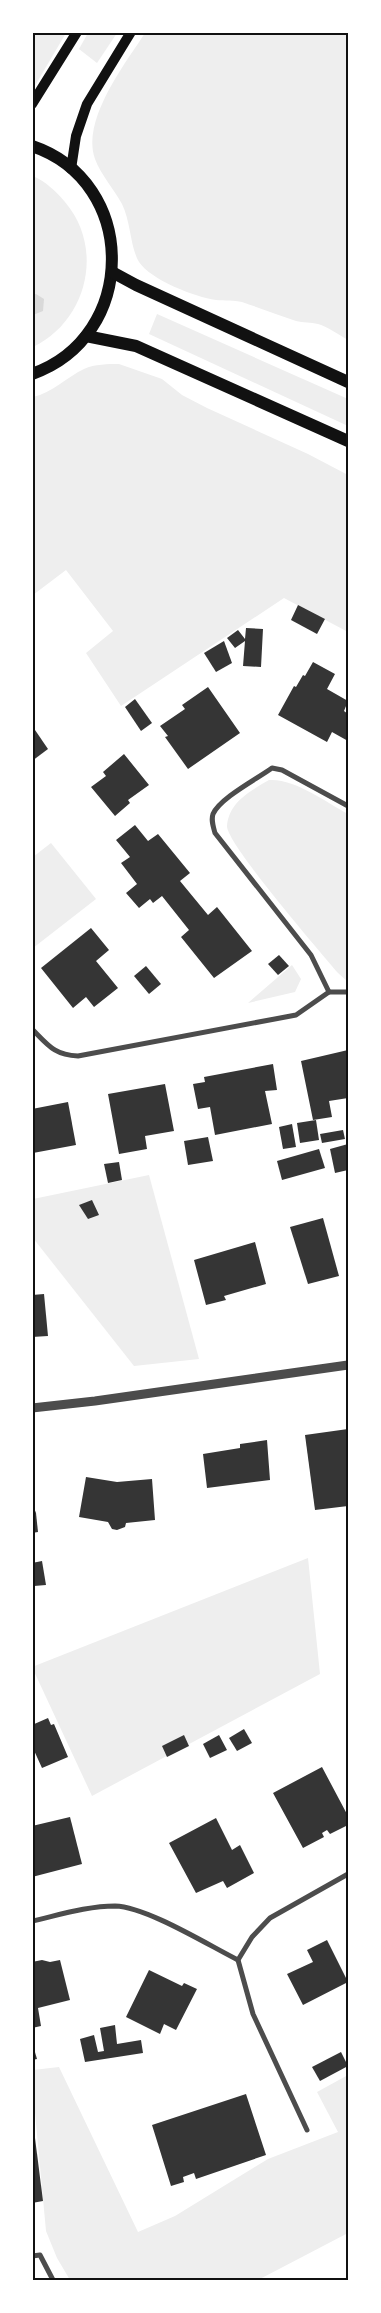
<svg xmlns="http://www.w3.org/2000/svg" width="381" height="2313" font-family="Merriweather,serif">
<rect width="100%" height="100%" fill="#fff"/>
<g fill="#eee">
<polygon points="32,33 66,33 33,89 32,89"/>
<polygon points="88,33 117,33 97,63 79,49"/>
<path d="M145 33H348V340C339 335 328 327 318 324 311 322 303 323 296 321 278 315 260 308 242 302 234 300 225 301 216 300 195 297 151 280 139 262 130 247 131 222 122 204 114 189 101 175 95 159 81 120 125 64 145 33Z"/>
<path d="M33 176C45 181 57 192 65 202 105 249 87 321 33 347Z"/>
<polygon points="157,314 348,399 348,426 149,334"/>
<path d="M119 364 162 379 182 395 207 408 308 454 348 475V632L284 598 121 706 86 653 113 631 66 570 33 595V397C52 393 67 377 84 369 95 364 108 364 119 364Z"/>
<path d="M269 780C294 778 326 802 348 814V982L338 973C321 953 226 843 227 826 229 802 250 791 269 780Z"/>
<polygon points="51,843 96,899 33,948 33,857"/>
<polygon points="292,965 301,979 295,992 248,1003"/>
<polygon points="149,1175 199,1359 134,1366 33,1238 33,1199"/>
<polygon points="308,1558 320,1674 92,1796 32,1667"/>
<polygon points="59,2067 138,2232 175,2216 268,2159 338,2132 317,2092 348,2075 348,2233 258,2280 70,2280 57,2258 46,2231 33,2091 33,2070"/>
</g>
<polygon fill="#d9d9d9" points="36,294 44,299 43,311 33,315 33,295"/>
<g fill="#353535">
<polygon points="298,605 325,619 317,634 291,620"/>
<polygon points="246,628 263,629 261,667 243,666 245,641 235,648 227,638 238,630 245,639"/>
<polygon points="224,641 232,663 216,672 204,653"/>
<polygon points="313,662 335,674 327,689 348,701 344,711 348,714 348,741 332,732 327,742 278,715 294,686 296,687 303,675 305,676"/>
<polygon points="208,687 240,733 188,769 165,737 168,736 160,726 185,709 182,705"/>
<polygon points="135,699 152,723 141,731 125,707"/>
<polygon points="35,730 48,749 32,761 32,731"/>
<polygon points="124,754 149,785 128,800 130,803 115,816 91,787 106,776 103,772"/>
<polygon points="135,825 148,841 158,834 190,873 180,881 208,915 217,907 252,951 214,978 181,937 189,930 162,896 153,903 150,899 139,908 126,893 137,884 121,863 130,857 116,840"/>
<polygon points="91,928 109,950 96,961 118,988 94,1007 86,997 73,1008 41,968"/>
<polygon points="279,955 289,966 278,975 268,964"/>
<polygon points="146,966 161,984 149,994 134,976"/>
<polygon points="348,1050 348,1098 329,1101 332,1117 313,1120 301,1061"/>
<polygon points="273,1064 277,1090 265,1091 272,1124 215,1135 210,1107 198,1109 193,1084 205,1082 204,1077"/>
<polygon points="165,1084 174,1131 145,1136 147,1149 119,1154 108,1094"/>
<polygon points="68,1102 76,1145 33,1153 32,1109"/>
<polygon points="316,1120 319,1140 300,1143 297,1123"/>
<polygon points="292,1124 296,1147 283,1149 279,1127"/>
<polygon points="343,1130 345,1139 322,1143 320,1134"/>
<polygon points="208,1137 213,1161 188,1165 184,1141"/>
<polygon points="348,1144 348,1170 335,1173 330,1149"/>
<polygon points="319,1149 325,1168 282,1180 277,1161"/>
<polygon points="119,1162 122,1180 108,1183 104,1164"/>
<polygon points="92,1200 99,1215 88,1219 79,1205"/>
<polygon points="323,1218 339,1276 308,1284 290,1227"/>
<polygon points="255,1242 266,1284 224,1296 226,1300 206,1305 194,1260"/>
<polygon points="44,1294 48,1336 32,1337 32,1295"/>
<polygon points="348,1429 348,1506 315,1510 305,1435"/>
<polygon points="267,1440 270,1480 207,1488 203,1454 240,1448 240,1444"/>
<polygon points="86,1477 117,1482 152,1479 155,1520 126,1523 125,1527 117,1530 112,1529 108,1522 79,1517"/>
<polygon points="32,1503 36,1513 38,1532 32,1533"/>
<polygon points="42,1561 46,1585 34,1586 32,1563"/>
<polygon points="48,1718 51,1725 54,1724 68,1757 42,1768 32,1746 32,1725"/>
<polygon points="244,1729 252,1743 237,1751 229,1738"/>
<polygon points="184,1735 189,1746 167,1757 162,1746"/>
<polygon points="219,1735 227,1750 210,1758 203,1744"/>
<polygon points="322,1767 348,1816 348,1825 330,1834 327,1830 322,1833 324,1837 303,1848 273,1793"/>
<polygon points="70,1817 82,1864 32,1877 32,1826"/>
<polygon points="216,1818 232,1850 240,1845 254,1873 227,1888 223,1881 196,1893 169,1843"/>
<polygon points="327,1940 348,1982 303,2005 287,1974 313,1962 307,1950"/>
<polygon points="42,1960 50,1962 60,1960 70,2000 38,2008 41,2026 32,2028 32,1962"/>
<polygon points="149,1970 182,1986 184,1983 197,1989 176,2030 164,2024 160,2034 126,2017"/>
<polygon points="115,2025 117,2044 141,2040 143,2053 85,2062 80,2039 94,2035 98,2052 104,2051 100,2028"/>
<polygon points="32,2042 37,2059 32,2060"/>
<polygon points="341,2052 348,2066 320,2081 312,2067"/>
<polygon points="246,2094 266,2155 196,2179 194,2173 183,2177 184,2182 171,2186 152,2125"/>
<polygon points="32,2138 35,2138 43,2201 32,2203"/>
</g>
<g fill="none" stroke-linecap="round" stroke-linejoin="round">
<g stroke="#4c4c4c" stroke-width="5">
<path d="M329 992 311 955 215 833C213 826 211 820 213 814 220 798 257 779 272 768L282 770 348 806"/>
<path d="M32 1029C48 1045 54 1055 78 1056L296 1015 329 992H348"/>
<path d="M32 1921C59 1915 88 1906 115 1906 147 1907 208 1945 238 1960L253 2014 307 2130"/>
<polyline points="238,1960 252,1937 270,1918 348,1874"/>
<polyline points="32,2256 40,2255 53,2280"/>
</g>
<polyline stroke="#4c4c4c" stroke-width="9" points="32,1408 95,1401 348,1365"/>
<g stroke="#111" stroke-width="10">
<polyline points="32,104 77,32"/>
<polyline points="71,169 76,136 87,104 131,32"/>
</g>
<g stroke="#111" stroke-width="12">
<path d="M32 146C139 182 138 337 32 374"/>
<polyline points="112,272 136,285 348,382"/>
<polyline points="86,336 136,346 348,441"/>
</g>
</g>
<rect width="381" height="2313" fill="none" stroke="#ffffff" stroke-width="68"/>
<rect x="34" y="34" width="313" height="2245" fill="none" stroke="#111" stroke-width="2"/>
</svg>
